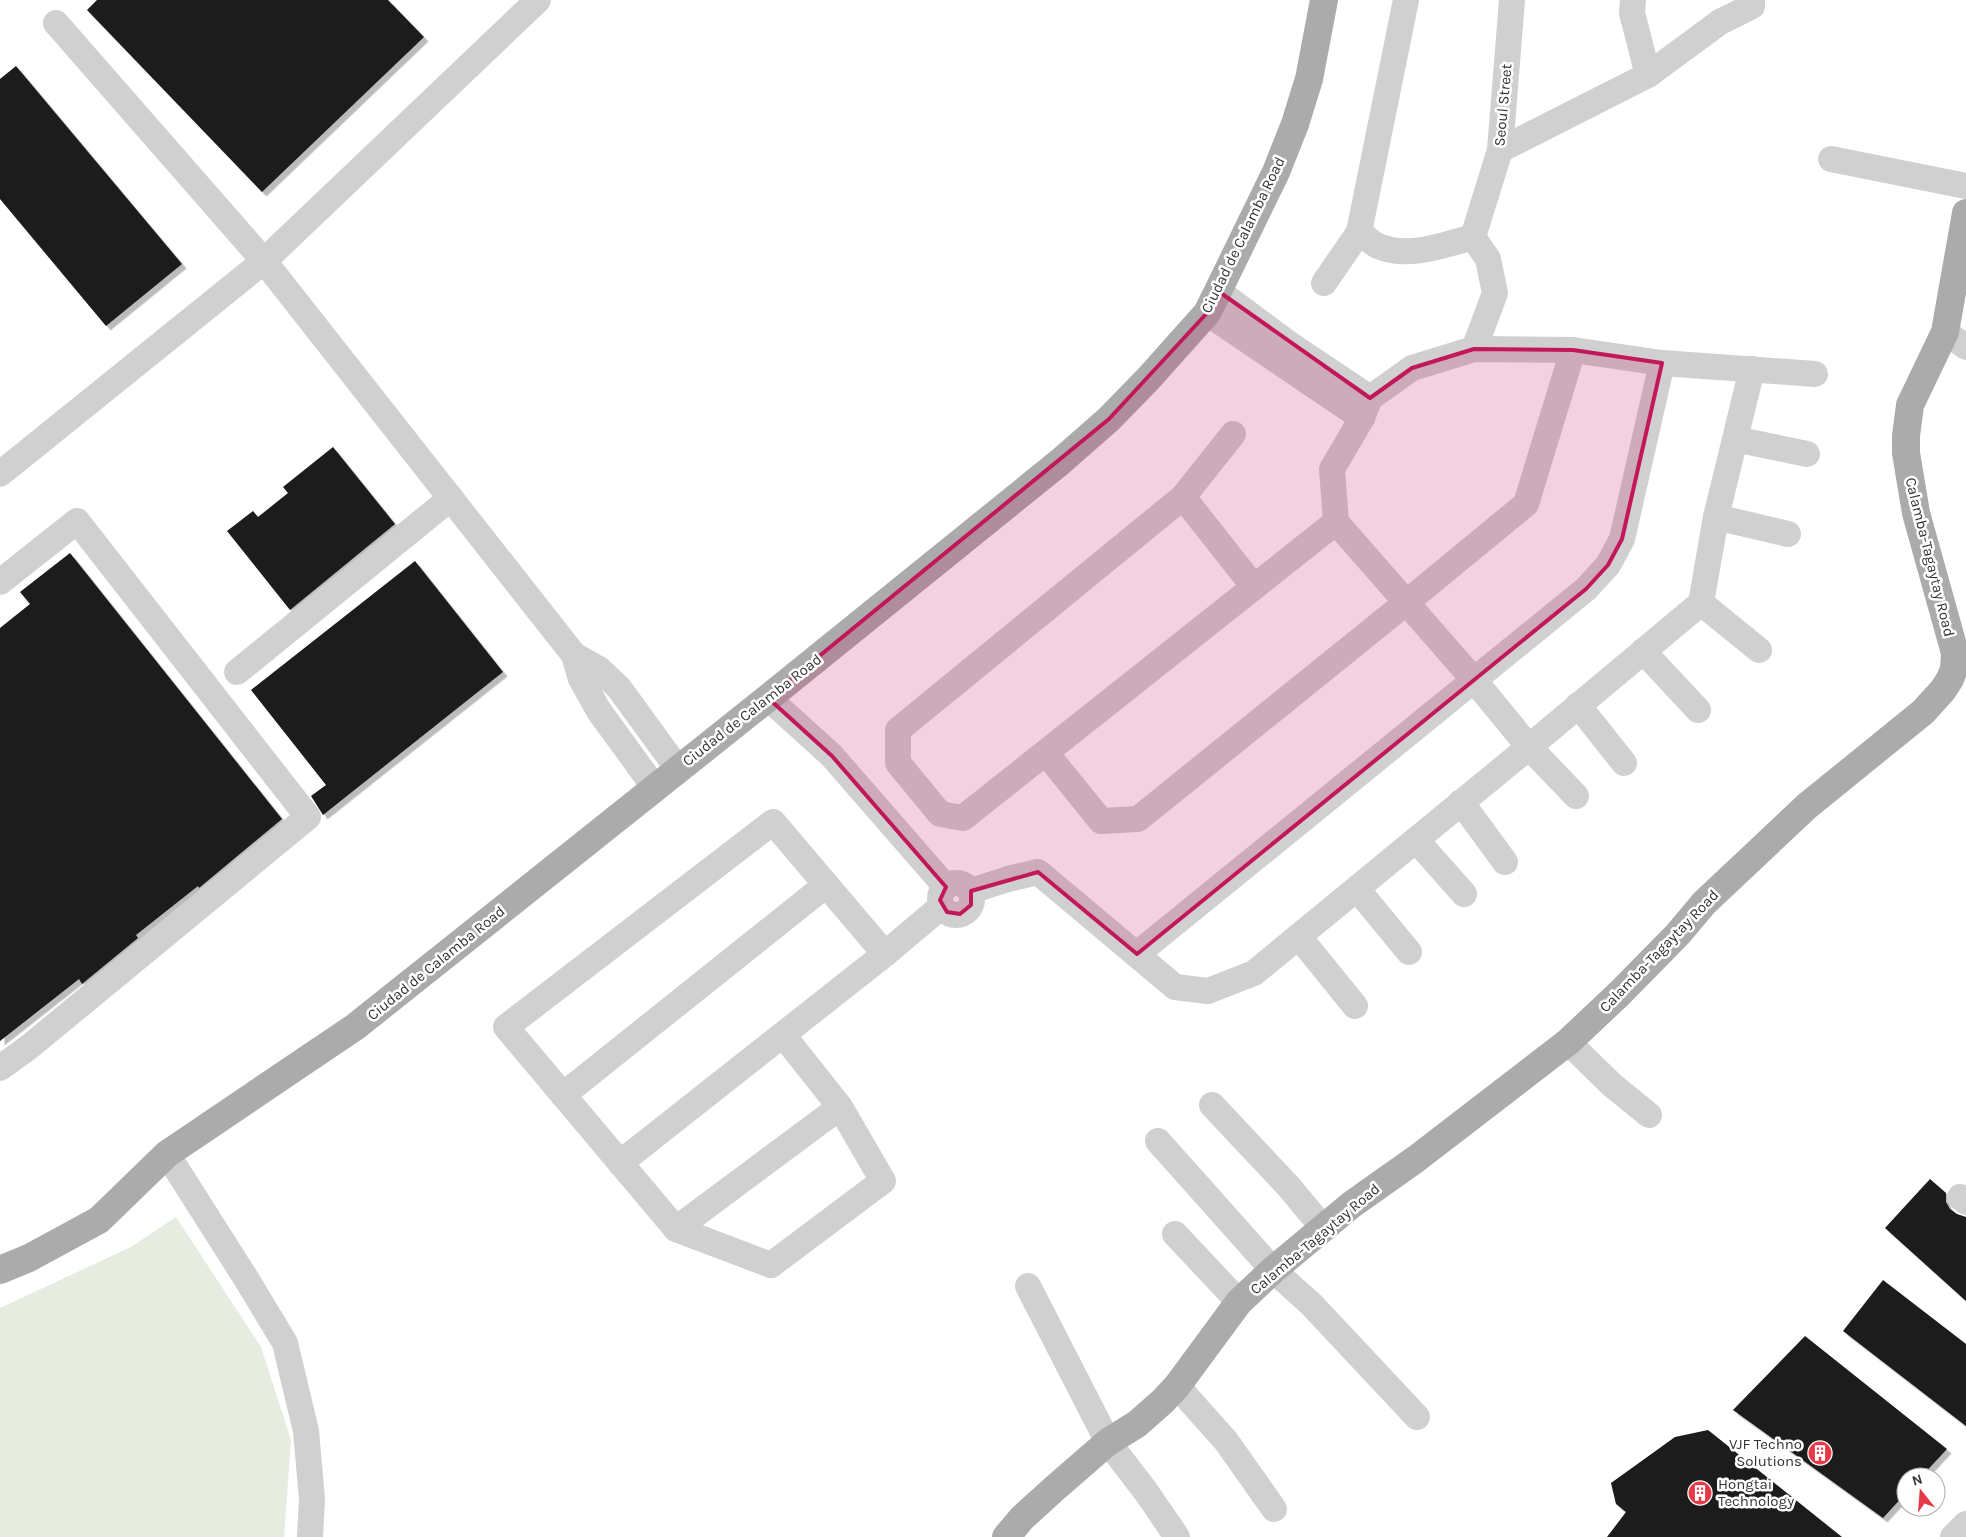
<svg xmlns="http://www.w3.org/2000/svg" width="1966" height="1537" font-family="Karla,sans-serif">
<defs>
<filter id="shadow"><feDropShadow dx="4.5" dy="4.5" stdDeviation="0" flood-color="#0004"/></filter>
</defs>
<rect width="100%" height="100%" fill="#fff"/>
<polygon fill="#e6ecdf" points="176,1217 261,1347 291,1440 284,1537 0,1537 0,1308 131,1247"/>
<g fill="#1a1a1a" filter="url(#shadow)">
<polygon points="97,0 388,0 424,37 262,192 87,10"/>
<polygon points="16,66 182,264 106,326 0,199 0,79"/>
<polygon points="333,447 395,524 290,610 227,531 253,511 258,517 288,493 283,487"/>
<polygon points="70,553 282,819 199,888 198,886 136,935 138,938 82,984 79,979 0,1041 0,628 30,604 20,592"/>
<polygon points="415,561 503,672 323,815 311,796 326,785 251,690"/>
<polygon points="1930,1179 1946,1193 1946,1202 1950,1209 1957,1214 1966,1217 1966,1301 1885,1228"/>
<polygon points="1883,1280 1966,1344 1966,1426 1843,1331"/>
<polygon points="1805,1336 1947,1449 1921,1477 1906,1477 1906,1493 1883,1518 1733,1410"/>
<polygon points="1708,1430 1842,1537 1607,1537 1626,1512 1616,1504 1611,1483 1675,1437"/>
</g>
<g fill="none" stroke-linecap="round" stroke-linejoin="round">
<g stroke="#d0d0d0" stroke-width="26">
<polyline points="1633,0 1632,13 1648,75"/>
<polyline points="56,23 264,261 574,655 581,679 599,711 655,788"/>
<polyline points="1500,150 1648,75 1720,22 1752,6 1752,0"/>
<polyline points="1831,159 1966,186"/>
<path d="M1359 232C1365 236 1371 243 1378 246 1408 259 1444 245 1473 237L1488 259 1495 293 1474 349"/>
<polyline points="1473,237 1500,150 1512,0"/>
<polyline points="1324,283 1359,232 1406,0"/>
<polyline points="1218,291 1288,343 1370,398"/>
<polyline points="1207,313 1362,418"/>
<polyline points="1945,332 1966,347"/>
<polyline points="1233,434 1183,497 898,730 898,763 940,814 963,818 1336,522 1332,469 1362,418 1370,398 1412,368 1474,349 1573,350 1662,363 1815,374"/>
<polyline points="1735,439 1807,454"/>
<polyline points="0,474 264,261 538,0"/>
<polyline points="1183,497 1254,587"/>
<polyline points="1716,517 1788,534"/>
<polyline points="1336,522 1474,680 1529,747 1576,796"/>
<polyline points="0,582 77,521 308,817 29,1047 0,1068"/>
<polyline points="1701,603 1759,650"/>
<polyline points="1643,651 1698,710"/>
<polyline points="574,655 599,669 619,688 678,769"/>
<polyline points="237,672 451,498"/>
<polyline points="768,698 832,756 946,887"/>
<polyline points="1578,705 1624,763"/>
<polyline points="1046,753 1101,821 1138,819 1407,602 1526,504 1573,350"/>
<polyline points="1461,802 1505,862"/>
<polyline points="1416,840 1464,894"/>
<circle cx="956" cy="899" r="16"/>
<polyline points="1357,889 1409,952"/>
<polyline points="971,891 1008,879 1038,872 1175,987 1208,991 1254,973 1529,747 1701,603 1716,517 1752,369"/>
<polyline points="1299,937 1355,1006"/>
<polyline points="1137,954 1586,589 1608,565 1622,539 1662,363"/>
<polyline points="783,1035 840,1107 883,1181 771,1265 676,1229 506,1027 773,822 885,954"/>
<polyline points="1568,1042 1612,1085 1649,1115"/>
<polyline points="563,1095 826,885"/>
<polyline points="1212,1105 1290,1188 1323,1228"/>
<polyline points="1158,1141 1273,1270 1311,1304 1417,1417"/>
<polyline points="167,1154 247,1280 285,1343 306,1431 312,1499 310,1537"/>
<polyline points="620,1163 885,954 942,906"/>
<polyline points="1960,1197 1966,1202"/>
<polyline points="676,1229 840,1107"/>
<polyline points="1175,1234 1239,1302"/>
<polyline points="1028,1286 1108,1442 1147,1493 1177,1537"/>
<polyline points="1177,1386 1226,1441 1274,1509"/>
<polyline points="1953,1537 1966,1524"/>
</g>
<g stroke="#ababab" stroke-width="28">
<polyline points="0,1270 29,1258 99,1220 167,1154 355,1027 768,698 1060,462 1109,419 1148,379 1207,313 1218,291 1276,172 1295,124 1309,79 1324,0"/>
<polyline points="1006,1537 1022,1518 1055,1488 1108,1442 1137,1424 1163,1401 1177,1386 1239,1302 1273,1270 1351,1205 1416,1159 1568,1042 1619,994 1678,934 1704,903 1807,806 1923,712 1943,690 1950,679 1954,669 1955,653 1916,513 1906,453 1906,436 1910,405 1945,332 1966,213"/>
</g>
</g>
<path fill="#c2185b" fill-opacity="0.2" stroke="#c2185b" stroke-width="4" stroke-linejoin="round" d="M1218 291 1370 398 1412 368 1474 349 1573 350 1662 363 1622 539 1608 565 1586 589 1137 954 1038 872 971 891V905L960 914 947 912 940 900 946 887 832 756 768 698 1109 419 1207 313Z"/>
<defs>
<symbol id="building-disc" viewBox="-11 -11 22 22"><circle r="9.5" fill="#e63946" stroke="#fff"/><path d="M-4-6H4V6H1V3H-1V6H-4ZM-2.5-4.3h1.7v1.8h-1.7ZM.8-4.3h1.7v1.8H.8ZM-2.5-1h1.7V.8h-1.7ZM.8-1h1.7V.8H.8Z" fill="#fff"/></symbol>
</defs>
<g fill-rule="evenodd">
<use href="#building-disc" x="1806" y="1439" width="28" height="28"/>
<use href="#building-disc" x="1686" y="1479" width="28" height="28"/>
</g>
<g text-anchor="middle" stroke-width="5" stroke-linejoin="round" paint-order="stroke">
<g font-size="15" fill="#333" stroke="#fff">
<text transform="translate(1503 105) rotate(-85)" y="5">Seoul Street</text>
<text transform="translate(1243 235) rotate(-64)" y="5">Ciudad de Calamba Road</text>
<text transform="translate(1930 557) rotate(76)" y="5">Calamba-Tagaytay Road</text>
<text transform="translate(752 710) rotate(-38)" y="5">Ciudad de Calamba Road</text>
<text transform="translate(1659 951) rotate(-46)" y="5">Calamba-Tagaytay Road</text>
<text transform="translate(436 963) rotate(-39)" y="5">Ciudad de Calamba Road</text>
<text transform="translate(1315 1239) rotate(-40)" y="5">Calamba-Tagaytay Road</text>
</g>
<g font-size="15" fill="#333" stroke="#fff" text-anchor="end">
<text x="1802" y="1449">VJF Techno<tspan x="1802" dy="17">Solutions</tspan></text>
<text x="1718" y="1489" text-anchor="start">Hongtai<tspan x="1718" dy="17">Technology</tspan></text>
</g>
</g>
<g transform="translate(1921 1492) rotate(343)"><circle r="24" fill="#ffffff" stroke="#adadad"/>
<path d="M0-4L9 19L0 12L-9 19Z" fill="#e63946"/>
<text y="-8" font-size="14" font-weight="bold" text-anchor="middle" fill="#333333">N</text>
</g>
</svg>
